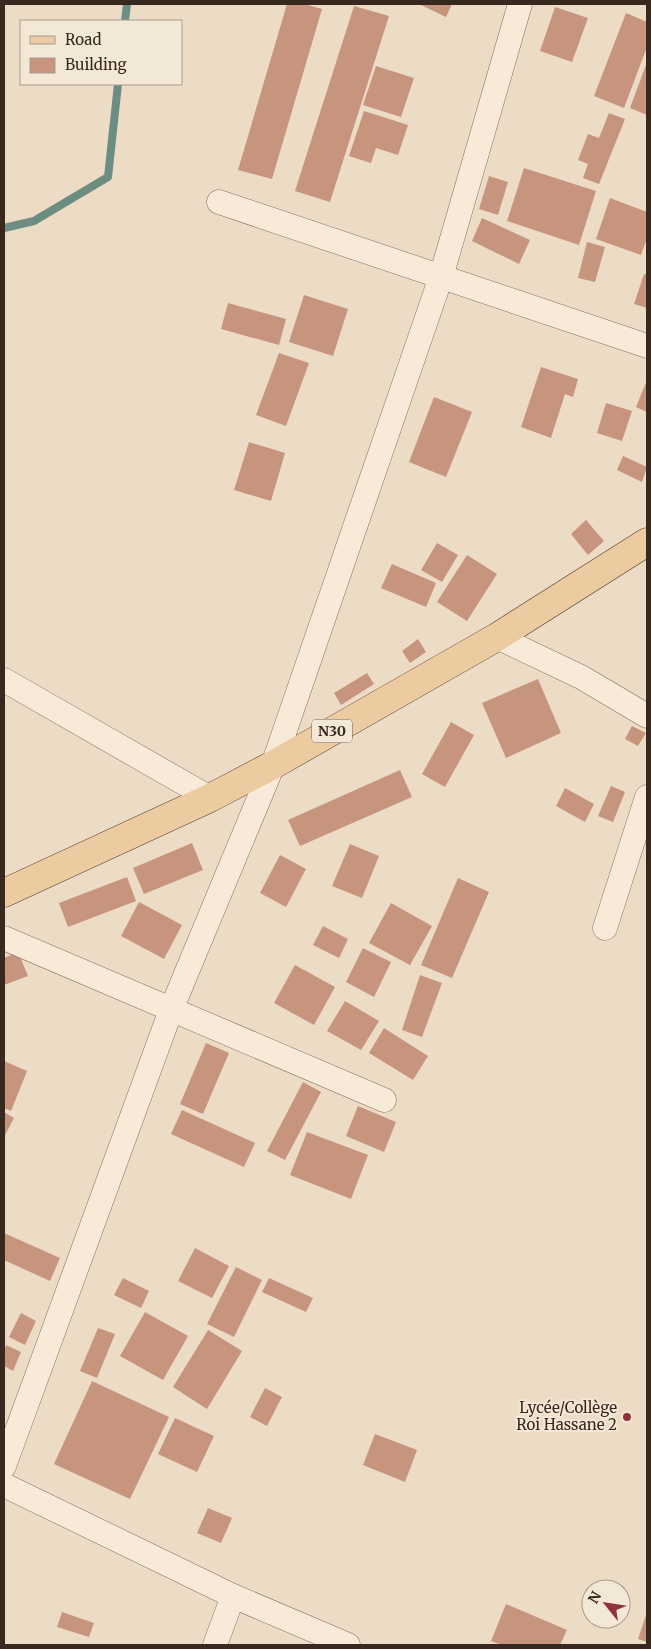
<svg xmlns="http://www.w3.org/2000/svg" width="651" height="1649" font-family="Merriweather,serif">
<rect width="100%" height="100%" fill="#ecdcc6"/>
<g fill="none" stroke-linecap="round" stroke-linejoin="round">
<g stroke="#6e8d82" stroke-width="8">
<polyline points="125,21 127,4"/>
<polyline points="4,228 34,221 108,177 118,84"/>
</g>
</g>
<g fill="#c7947e">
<polygon points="287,4 304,4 322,9 272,179 238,170"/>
<polygon points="419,4 452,4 446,17"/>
<polygon points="354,6 389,16 330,202 295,191"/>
<polygon points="555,7 588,18 572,62 540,51"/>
<polygon points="626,13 647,22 647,47 624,108 594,96"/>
<polygon points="647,62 647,115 630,108"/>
<polygon points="376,66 414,78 401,117 363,105"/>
<polygon points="364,111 408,125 398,155 376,148 371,163 349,156"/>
<polygon points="609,113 625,119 599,184 583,178 588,164 578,160 588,134 599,138"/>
<polygon points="524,168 596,191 579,245 507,221"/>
<polygon points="489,176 508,182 498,215 479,209"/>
<polygon points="610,198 647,212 647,238 641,255 596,239"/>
<polygon points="482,218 530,240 519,264 472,241"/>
<polygon points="587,242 605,247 595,282 578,278"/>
<polygon points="644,274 647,275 647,308 634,304"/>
<polygon points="304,295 348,309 333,356 289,342"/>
<polygon points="228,303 286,319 279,345 221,329"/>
<polygon points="279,353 309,363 286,426 256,415"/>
<polygon points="541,367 578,379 573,397 565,394 551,438 521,427"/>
<polygon points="647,380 647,412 636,407"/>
<polygon points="434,397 472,412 446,477 409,462"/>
<polygon points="606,403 632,411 622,441 597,433"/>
<polygon points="249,442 285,453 271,501 234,490"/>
<polygon points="623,456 647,467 642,482 617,470"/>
<polygon points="586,520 604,541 588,555 571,534"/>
<polygon points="437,543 458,555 442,582 421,570"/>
<polygon points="467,555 497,574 467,621 437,602"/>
<polygon points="392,564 436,583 426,607 381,588"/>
<polygon points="418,639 426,652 410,663 402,651"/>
<polygon points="367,673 374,684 341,705 334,693"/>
<polygon points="538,679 561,733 506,758 482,703"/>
<polygon points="451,722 474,735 445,787 422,774"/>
<polygon points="632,726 646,733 638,746 625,739"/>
<polygon points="400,770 412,797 300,846 288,820"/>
<polygon points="611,786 625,792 613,822 598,816"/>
<polygon points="565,788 594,804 585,822 556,806"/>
<polygon points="192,843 203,870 144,894 133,868"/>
<polygon points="350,844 379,856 362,898 332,886"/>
<polygon points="280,855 306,869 286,907 260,893"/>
<polygon points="127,877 136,901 68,927 59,903"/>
<polygon points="458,878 489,892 452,978 421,965"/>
<polygon points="139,902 182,925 164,959 121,936"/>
<polygon points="391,903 432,926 410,965 369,943"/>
<polygon points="323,926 348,939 339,958 313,945"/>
<polygon points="363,948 391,962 374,997 346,982"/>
<polygon points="18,952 28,976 4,985 4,958"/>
<polygon points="295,965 335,987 314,1025 274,1003"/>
<polygon points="420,975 442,983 422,1037 402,1030"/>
<polygon points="345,1001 379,1021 361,1050 327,1031"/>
<polygon points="384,1028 428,1056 413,1080 369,1053"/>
<polygon points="206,1043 229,1053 203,1114 180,1104"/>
<polygon points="4,1061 27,1071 11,1111 4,1108"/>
<polygon points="303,1082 321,1092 285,1160 267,1151"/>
<polygon points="358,1106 396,1122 384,1152 346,1136"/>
<polygon points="182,1110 255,1143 244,1167 171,1134"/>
<polygon points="4,1112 14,1118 4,1137"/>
<polygon points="307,1132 368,1155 351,1199 290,1175"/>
<polygon points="4,1233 60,1258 50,1281 4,1260"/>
<polygon points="195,1248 229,1266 212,1298 178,1281"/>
<polygon points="236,1267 262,1280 234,1337 207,1324"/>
<polygon points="123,1278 149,1291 141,1308 114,1295"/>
<polygon points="269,1278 313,1298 306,1312 262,1292"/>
<polygon points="145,1312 188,1336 163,1380 120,1356"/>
<polygon points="21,1313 36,1321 25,1345 9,1337"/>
<polygon points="98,1328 115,1334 97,1378 80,1371"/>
<polygon points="208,1330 242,1351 207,1409 173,1387"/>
<polygon points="6,1345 21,1352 13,1371 4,1366 4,1351"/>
<polygon points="92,1381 169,1417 130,1499 54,1464"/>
<polygon points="265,1388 282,1397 267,1426 250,1417"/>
<polygon points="175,1418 214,1436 197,1472 158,1454"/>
<polygon points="375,1434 417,1450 405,1482 363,1465"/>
<polygon points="208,1508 232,1518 221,1543 197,1533"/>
<polygon points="506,1604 567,1630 560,1645 502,1645 491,1641"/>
<polygon points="62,1612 94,1623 89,1637 57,1627"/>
<polygon points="647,1612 647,1642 638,1639"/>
</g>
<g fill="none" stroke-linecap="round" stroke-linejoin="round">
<defs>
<g id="street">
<polyline points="219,202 647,346"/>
<polyline points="497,637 581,677 647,716"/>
<polyline points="4,680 210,798"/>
<polyline points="605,928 647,797"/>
<polyline points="4,938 384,1100"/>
<polyline points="4,1466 171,1010 273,765 441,277 520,4"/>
<polyline points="4,1485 233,1596 348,1645"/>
<polyline points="215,1645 233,1596"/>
</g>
<polyline id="primary" points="4,893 210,798 273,765 497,637 647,542"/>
</defs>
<use href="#street" stroke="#866e5d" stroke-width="25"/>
<use href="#primary" stroke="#543d31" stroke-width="29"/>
<use href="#street" stroke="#f7ead9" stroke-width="24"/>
<use href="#primary" stroke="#eccba0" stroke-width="28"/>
</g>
<circle fill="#91313d" stroke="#f3e7d5" stroke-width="2" cx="627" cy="1417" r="5"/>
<g text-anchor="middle" stroke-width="4" stroke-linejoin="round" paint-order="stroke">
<rect fill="#f3e7d5" stroke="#6f6156" stroke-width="1" x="312" y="719.5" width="40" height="23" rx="4"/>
<g font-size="14" font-weight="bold" fill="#372820">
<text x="332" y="736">N30</text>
</g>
<g font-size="15" fill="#372820" stroke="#f3e7d5" text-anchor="end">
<text x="617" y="1413">Lycée/Collège<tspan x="617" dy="17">Roi Hassane 2</tspan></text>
</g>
</g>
<rect width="651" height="1649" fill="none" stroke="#372820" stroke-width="10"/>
<rect x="20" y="20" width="162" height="65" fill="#f3e7d5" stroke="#a89b8d"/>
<rect x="30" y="36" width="25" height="8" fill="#eccba0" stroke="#a89b8d"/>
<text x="65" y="45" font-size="15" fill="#372820">Road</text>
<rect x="30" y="58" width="25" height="15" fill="#c7947e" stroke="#a89b8d"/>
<text x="65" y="70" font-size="15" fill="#372820">Building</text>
<g transform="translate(606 1604) rotate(300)"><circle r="24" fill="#f3e7d5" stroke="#a89b8d"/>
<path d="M0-4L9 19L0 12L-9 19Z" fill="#91313d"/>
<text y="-8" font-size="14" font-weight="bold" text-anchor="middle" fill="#372820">N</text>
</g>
</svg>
